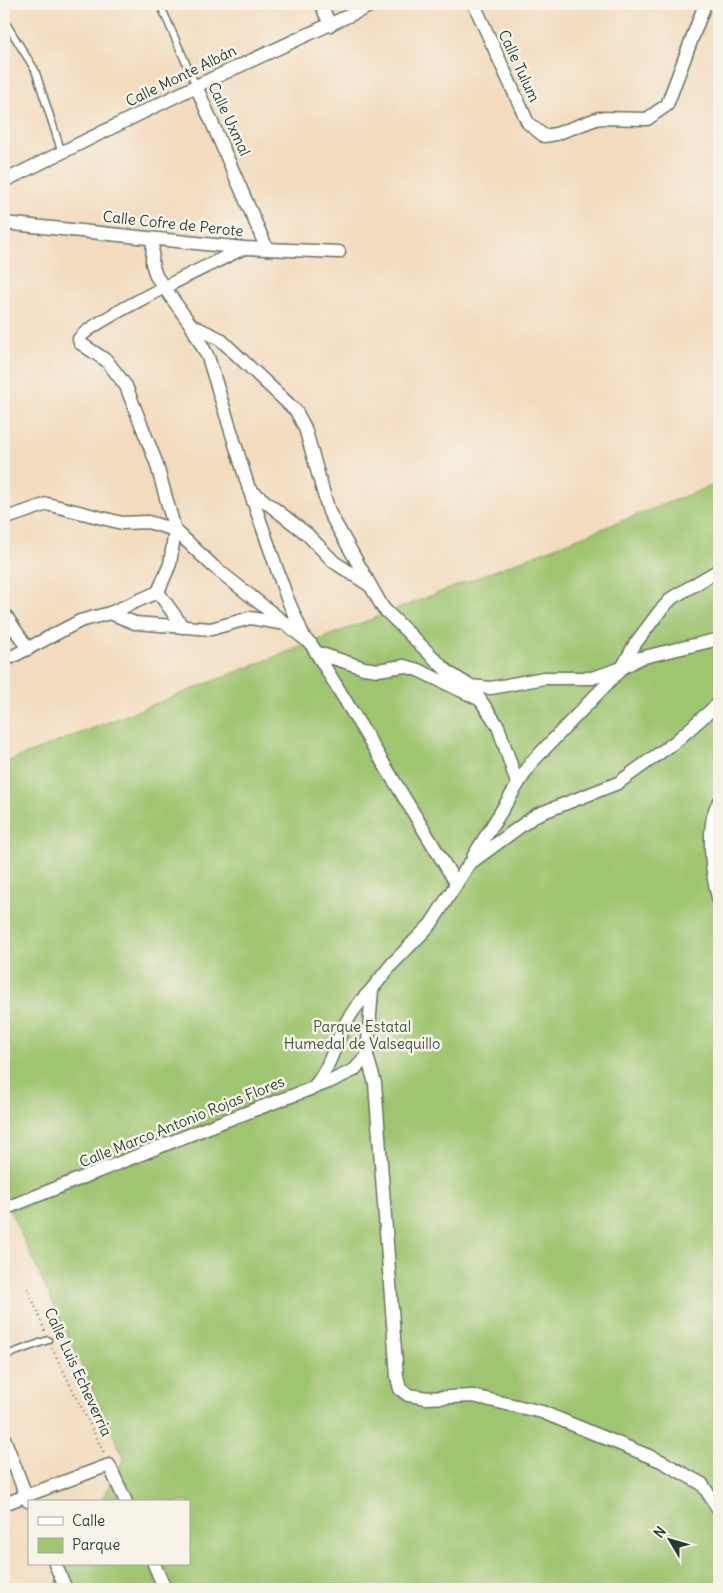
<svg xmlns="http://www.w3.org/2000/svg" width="723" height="1593" font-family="Delius,sans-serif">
<rect width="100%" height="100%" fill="#f7f3e8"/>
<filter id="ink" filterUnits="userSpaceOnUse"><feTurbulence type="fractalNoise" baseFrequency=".02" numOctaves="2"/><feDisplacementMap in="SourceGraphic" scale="10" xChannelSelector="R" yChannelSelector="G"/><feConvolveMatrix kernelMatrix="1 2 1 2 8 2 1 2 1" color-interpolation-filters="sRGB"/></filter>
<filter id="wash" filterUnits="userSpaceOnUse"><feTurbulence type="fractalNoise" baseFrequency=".0096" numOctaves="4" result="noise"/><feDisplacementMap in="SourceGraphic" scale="20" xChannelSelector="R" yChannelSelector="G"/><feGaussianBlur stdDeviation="1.12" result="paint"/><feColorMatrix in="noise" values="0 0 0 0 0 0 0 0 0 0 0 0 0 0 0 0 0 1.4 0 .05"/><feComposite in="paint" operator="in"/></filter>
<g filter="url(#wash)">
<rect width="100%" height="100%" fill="#f3dbbe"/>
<polygon fill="#9ec56f" stroke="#5e8152" points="719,483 719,1589 53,1589 67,1564 189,1564 189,1502 100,1502 124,1458 4,1197 4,763"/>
</g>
<g filter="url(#ink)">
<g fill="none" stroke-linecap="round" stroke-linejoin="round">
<defs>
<g id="service">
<polyline points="160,4 196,86"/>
<polyline points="4,20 35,70 62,153"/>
<polyline points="4,1356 48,1340"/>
</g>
<g id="minor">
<polyline points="321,4 330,25"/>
<polyline points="474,4 528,123 544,136 556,134 599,118 647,119 667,105 705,4"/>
<polyline points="196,86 267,249"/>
<polyline points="4,181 196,86 374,4"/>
<polyline points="4,223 244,248 339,252"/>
<polyline points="153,239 152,263 156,276 191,325 208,357 249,489 287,598 304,637"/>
<polyline points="191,325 220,339 296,411 305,428 329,512 383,608 449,673 470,686 491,688 544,678 592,678 622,668 640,658 719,639"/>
<polyline points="249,489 307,534 334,562 369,585"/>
<polyline points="4,519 47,504 122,523 148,522 175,530 213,566 311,644 456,883"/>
<polyline points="158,592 183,627"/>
<polyline points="4,613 28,649"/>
<polyline points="110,613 135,623 211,629 250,618 280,623"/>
<polyline points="318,653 364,668 378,670 404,666 418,670 479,699"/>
<path d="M4 661 80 621 110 613 158 592 170 564 175 530 156 462 126 386 107 361 80 343 79 339C88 322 218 261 244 248"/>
<polyline points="475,692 498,726 517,783"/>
<polyline points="719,703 675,742 618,783 536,815 469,864 431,924 392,964 372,989 367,1056 375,1083 397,1377 400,1389 408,1395 427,1398 473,1396 542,1412 661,1461 702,1484 719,1510"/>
<path d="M719 802C705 822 712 878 719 901"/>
<polyline points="473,857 531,763 622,668 635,644 659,612 672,598 719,570"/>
<path d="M313 1088C328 1071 332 1053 341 1033 348 1016 359 1002 372 989"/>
<polyline points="4,1209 219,1123 329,1082 354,1070 367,1056"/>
<polyline points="4,1438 28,1501"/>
<polyline points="4,1504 109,1465 126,1502"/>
<polyline points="55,1564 66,1589"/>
<polyline points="154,1564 165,1589"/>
</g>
</defs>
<use href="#service" stroke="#697464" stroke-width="9"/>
<use href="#minor" stroke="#697464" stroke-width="15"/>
<g stroke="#697464" stroke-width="2.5" stroke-dasharray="1 4" stroke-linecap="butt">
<polyline points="28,1288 45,1331"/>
<polyline points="52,1348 105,1455"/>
</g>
<use href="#service" stroke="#fff" stroke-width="6"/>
<use href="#minor" stroke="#fff" stroke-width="12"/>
</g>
</g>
<g text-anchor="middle" stroke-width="5" stroke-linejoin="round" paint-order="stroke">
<g font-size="15" fill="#1f3d34" stroke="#f7f3e8">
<text transform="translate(519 66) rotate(65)" y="5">Calle Tulum</text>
<text transform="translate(181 76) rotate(-26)" y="5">Calle Monte Albán</text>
<text transform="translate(229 119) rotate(65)" y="5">Calle Uxmal</text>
<text transform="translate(173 224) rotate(6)" y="5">Calle Cofre de Perote</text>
<text transform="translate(182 1122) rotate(-22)" y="5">Calle Marco Antonio Rojas Flores</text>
<text transform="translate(78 1372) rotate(65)" y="5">Calle Luis Echeverria</text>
</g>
<g font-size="15" fill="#385840" stroke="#f7f3e8">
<text x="362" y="1032">Parque Estatal<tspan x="362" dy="17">Humedal de Valsequillo</tspan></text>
</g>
</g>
<rect width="723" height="1593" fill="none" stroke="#f7f3e8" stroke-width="20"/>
<rect x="28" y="1500" width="162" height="65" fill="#f7f3e8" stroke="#a1aaa0"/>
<rect x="38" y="1517" width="25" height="8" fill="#ffffff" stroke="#a1aaa0"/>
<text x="72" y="1526" font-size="15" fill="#1f3d34">Calle</text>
<rect x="38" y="1538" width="25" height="15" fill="#9ec56f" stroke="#a1aaa0"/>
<text x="72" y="1550" font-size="15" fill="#1f3d34">Parque</text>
<g transform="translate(670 1540) rotate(308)" stroke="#f7f3e8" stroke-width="4" paint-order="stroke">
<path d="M0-4L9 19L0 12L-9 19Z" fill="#1f3d34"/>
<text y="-8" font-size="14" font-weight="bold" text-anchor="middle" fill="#1f3d34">N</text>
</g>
</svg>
